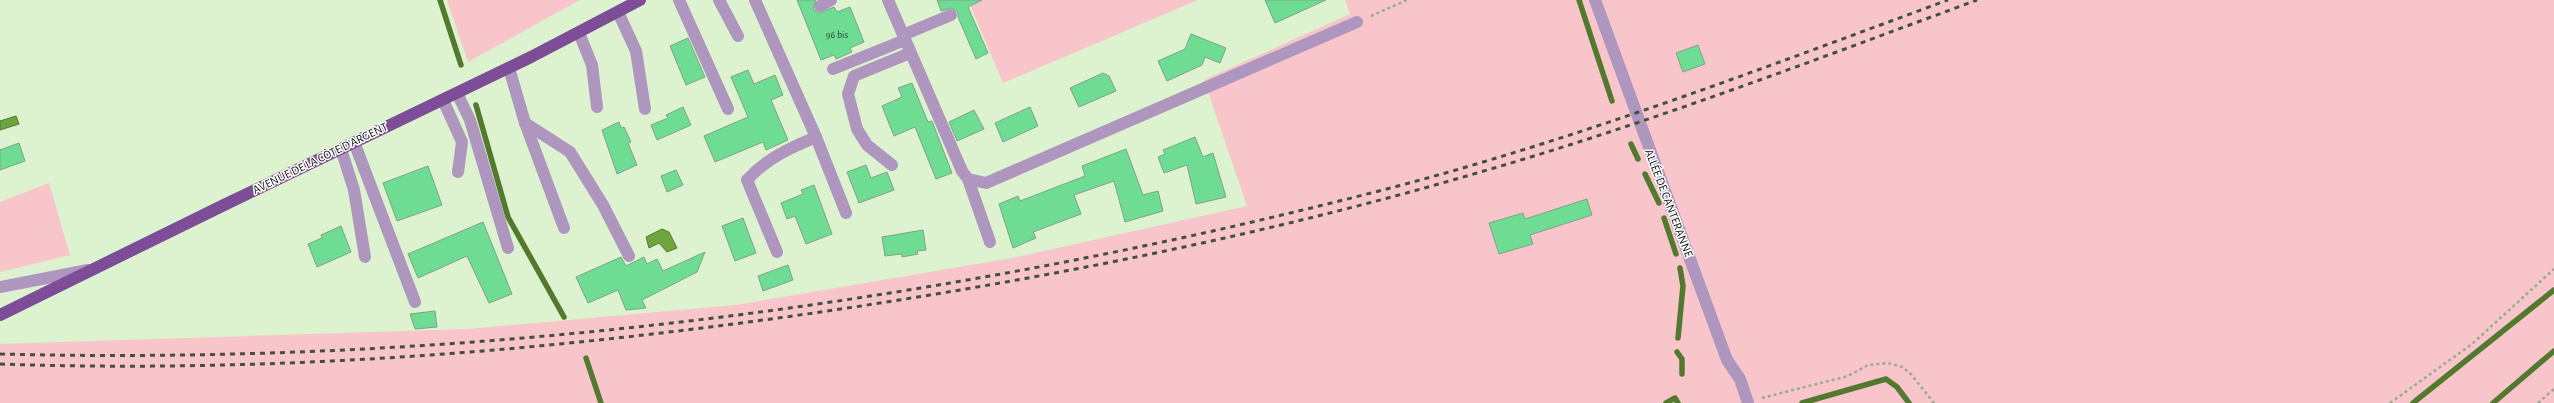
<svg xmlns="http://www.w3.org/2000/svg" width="2554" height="403" font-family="'Alegreya Sans',sans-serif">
<rect width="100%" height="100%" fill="#ddf2ce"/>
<g fill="#f8c6ca">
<polygon points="447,0 580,0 468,62"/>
<polygon points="968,0 1198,0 1003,83"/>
<polygon points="1345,0 2554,0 2554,403 0,403 0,344 468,329 736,305 1012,258 1247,206 1204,80 1350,14"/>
<polygon points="49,183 70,255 0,272 0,202"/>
</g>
<g fill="#6fa43e" stroke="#52792e">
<polygon points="16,116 19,124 0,130 0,121"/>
<polygon points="662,229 669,232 677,248 667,252 659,243 649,248 646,237"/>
</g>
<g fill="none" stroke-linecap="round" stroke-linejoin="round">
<g stroke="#52792e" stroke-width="5.5">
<polyline points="440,0 461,65"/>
<polyline points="1579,0 1612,101"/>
<polyline points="476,105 508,217 564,317"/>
<polyline points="1631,144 1638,159"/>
<polyline points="1645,174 1659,203"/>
<polyline points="1664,218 1676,254"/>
<polyline points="1678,338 1683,286 1680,268"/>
<polyline points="1677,352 1682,359 1682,374"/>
<polyline points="586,358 601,403"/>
<polyline points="1666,403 1675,398 1678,403"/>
<polyline points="1802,403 1886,379 1897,387 1909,403"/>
<polyline points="2413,403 2554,290"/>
<polyline points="2493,403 2554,351"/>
</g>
</g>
<g fill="#6fdc93" stroke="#80a289">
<polygon points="797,0 816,0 813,9 819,13 834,7 837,12 850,7 864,42 850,48 852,52 836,59 834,55 821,60"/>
<polygon points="937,0 982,0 968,7 988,53 976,59 958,17 958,12 952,8 941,11"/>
<polygon points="1265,0 1326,0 1275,23"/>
<polygon points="1191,34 1226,48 1220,63 1205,57 1202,65 1167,81 1158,61 1185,49"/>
<polygon points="688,38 705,77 686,85 670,46"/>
<polygon points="1698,45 1705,64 1683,72 1676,53"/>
<polygon points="748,70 754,84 775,75 783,95 771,100 788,140 766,150 763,142 715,162 704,136 748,117 731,77"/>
<polygon points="1103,73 1109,76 1116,91 1079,107 1070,88"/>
<polygon points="912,83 928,122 932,121 952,173 936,179 915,127 894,136 882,106 902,97 898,88"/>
<polygon points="683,107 691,125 657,140 651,125 668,118 666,115"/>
<polygon points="1030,107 1038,126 1003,142 995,123"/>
<polygon points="974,110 984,129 957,141 949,122"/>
<polygon points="619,122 621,128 624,127 631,142 628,143 637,165 617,174 602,130"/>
<polygon points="1195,137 1203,157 1213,153 1226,197 1196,204 1187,165 1164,173 1158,157 1165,154 1163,150"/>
<polygon points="19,143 25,161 0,170 0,150"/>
<polygon points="1126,149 1143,195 1158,191 1163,211 1125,222 1114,181 1074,195 1081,214 1033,232 1036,238 1013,248 999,204 1018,196 1020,201 1085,176 1082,166"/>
<polygon points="866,165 871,178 887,172 894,190 859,203 847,172"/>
<polygon points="428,166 442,205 397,221 383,183"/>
<polygon points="676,170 683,185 667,192 661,176"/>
<polygon points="814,185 832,234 806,244 795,216 787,219 781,203 803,194 801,190"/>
<polygon points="1587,199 1592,215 1530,235 1533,244 1499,254 1489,223 1523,213 1525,219"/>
<polygon points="743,218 756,253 735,261 722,226"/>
<polygon points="483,222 512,294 489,303 467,256 418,278 408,254"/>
<polygon points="341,226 351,252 317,267 308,244 322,238 321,235"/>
<polygon points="923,230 926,250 917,251 918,254 902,257 902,254 885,256 882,237"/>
<polygon points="705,252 697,272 642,300 646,308 626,310 618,290 588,303 576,277 621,257 626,266 644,257 647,264 657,259 663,271"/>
<polygon points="788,265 793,280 763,291 758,276"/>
<polygon points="435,311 437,327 415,329 410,314"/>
</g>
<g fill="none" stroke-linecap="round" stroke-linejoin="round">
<g stroke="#99aa8e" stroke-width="2.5" stroke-dasharray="3 3" stroke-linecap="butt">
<polyline points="1371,16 1407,0"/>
<polyline points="1762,398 1848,376 1868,365 1888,363 1902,367 1910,373 1934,403"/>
<polyline points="2390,403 2472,344 2554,269"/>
<polyline points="2538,403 2554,389"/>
</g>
<g stroke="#af96bf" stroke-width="12">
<polyline points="679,0 728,109"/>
<polyline points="719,0 738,36"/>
<polyline points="755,0 816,137 846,213"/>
<polyline points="888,0 962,171 968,179 986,183 1357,22"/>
<polyline points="1595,0 1727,360 1740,379 1748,403"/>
<polyline points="820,6 831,0"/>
<polyline points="618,12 636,51 645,109"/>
<polyline points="579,33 592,65 597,107"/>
<polyline points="903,35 951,15"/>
<polyline points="509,68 525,123 564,228"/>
<polyline points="833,69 905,40"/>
<polyline points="457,93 470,120 508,248"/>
<polyline points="443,100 462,142 458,172"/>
<polyline points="525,123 570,152 603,205 629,256"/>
<polyline points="354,142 415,302"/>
<polyline points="341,149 354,190 365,257"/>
<polyline points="892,165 867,145 857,129 848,94 854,76 910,53"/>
<polyline points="968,179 990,242"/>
<path d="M777 252 747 180C767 158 790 148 816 137"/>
<polyline points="0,287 88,270"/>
</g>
<polyline stroke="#7d4e97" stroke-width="12" points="0,315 224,205 531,57 640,0"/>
<g stroke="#444f3c" stroke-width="3" stroke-dasharray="5 5" stroke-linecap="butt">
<path d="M0 354C470 366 943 305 1398 186 1586 136 1766 67 1948 0"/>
<path d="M0 364C288 374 577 349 861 306 1069 274 1276 232 1477 173 1647 124 1812 61 1977 0"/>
</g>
</g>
<g text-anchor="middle" stroke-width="3" stroke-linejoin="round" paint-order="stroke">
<g font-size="10" fill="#26462b">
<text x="837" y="38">96 bis</text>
</g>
<g font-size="12" fill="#0d1408" stroke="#fff">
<text transform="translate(320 158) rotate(-26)" y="4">AVENUE DE LA CÔTE D'ARGENT</text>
<text transform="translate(1669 203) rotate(69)" y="4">ALLÉE DE CANTERANNE</text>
</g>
</g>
</svg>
